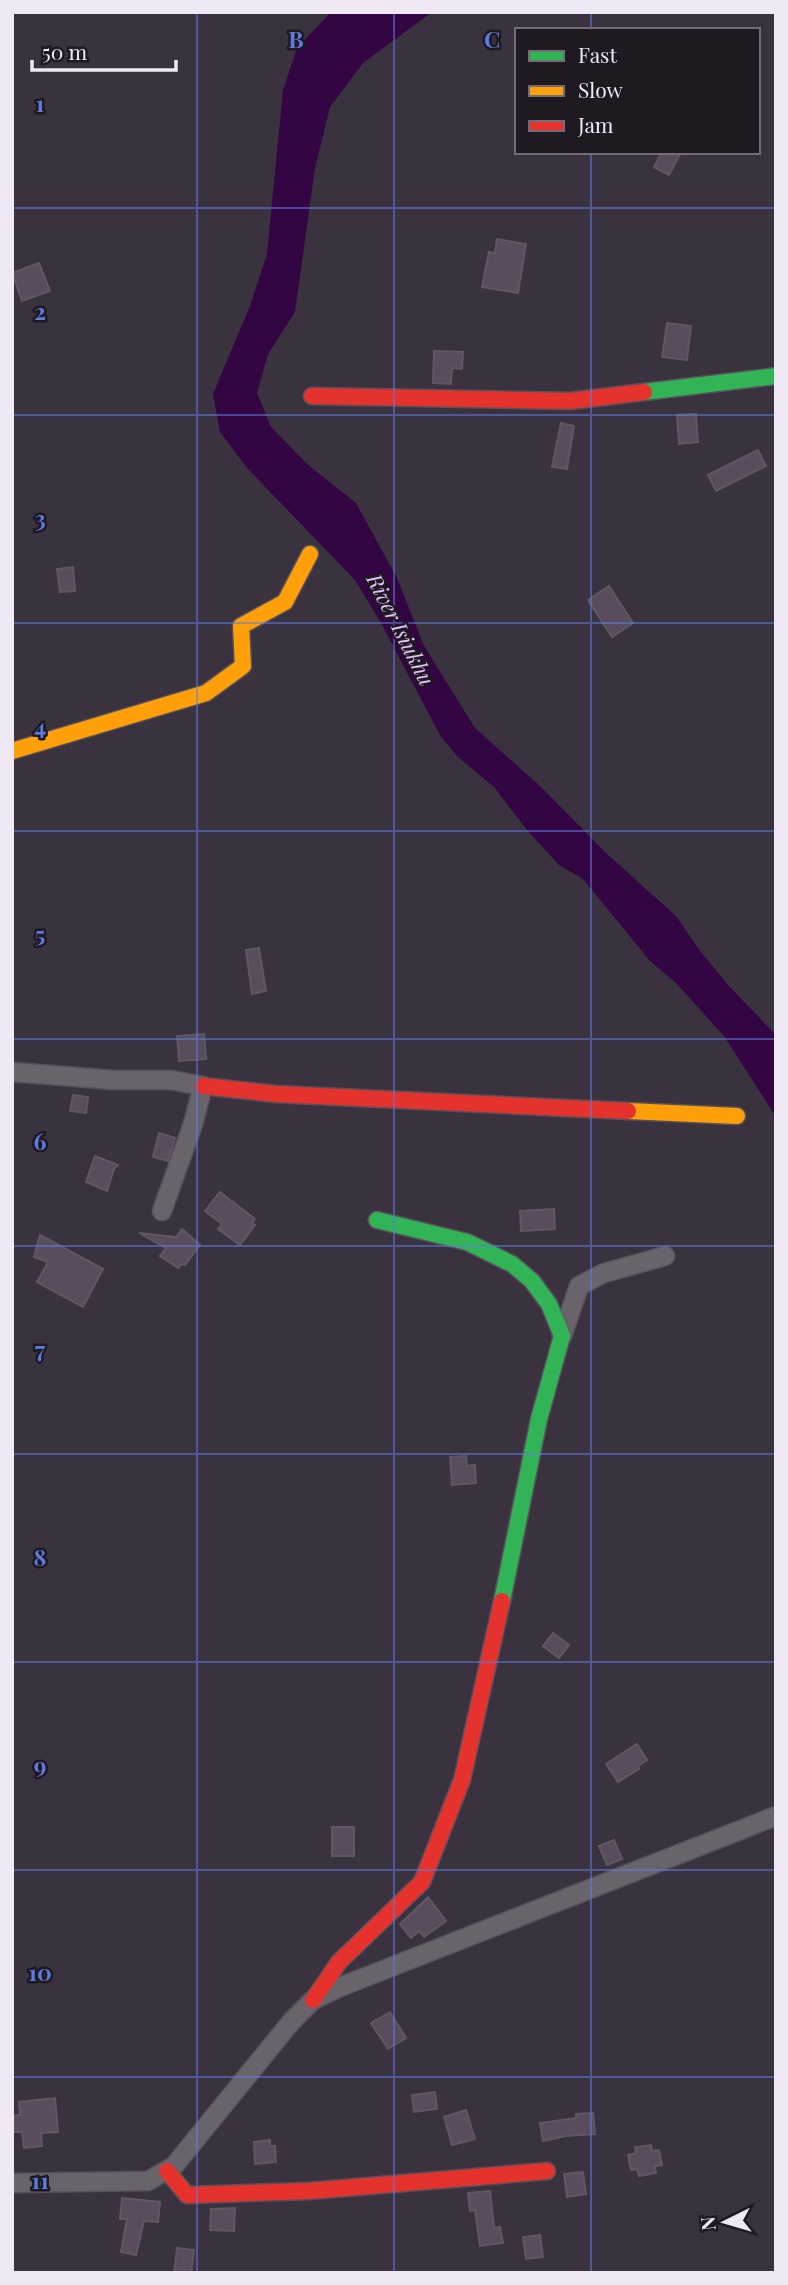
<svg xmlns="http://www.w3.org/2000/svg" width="788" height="2285" font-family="'Playfair Display',serif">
<rect width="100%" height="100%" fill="#3a323e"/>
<polygon fill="#330543" points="331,12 432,12 363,63 330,107 315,168 295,312 268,354 257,393 271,427 307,464 356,503 397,578 424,646 475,728 541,787 607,854 676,916 700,951 728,985 776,1035 776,1117 724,1036 676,983 650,961 583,879 559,865 527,830 494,787 458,757 441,737 381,623 355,580 247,468 220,432 213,394 250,306 267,254 283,90 297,48"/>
<g fill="#584c5d" stroke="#5f5862" stroke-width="2">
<polygon points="662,152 681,152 669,175 654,167"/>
<polygon points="497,239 526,244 518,293 482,287 489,252 495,253"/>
<polygon points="39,263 50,291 22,301 12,273"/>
<polygon points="667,323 691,326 687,360 662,357"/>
<polygon points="434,351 463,352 462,369 452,368 451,384 433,383"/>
<polygon points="696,414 698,442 679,444 677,415"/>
<polygon points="561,423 574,426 567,469 552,467"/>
<polygon points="758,450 766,466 716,491 708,475"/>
<polygon points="73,567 75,591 60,592 57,569"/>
<polygon points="609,586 633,623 612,637 588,600"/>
<polygon points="259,948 266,991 252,994 246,950"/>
<polygon points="204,1034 206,1059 179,1061 177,1036"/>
<polygon points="73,1095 88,1097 86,1113 70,1111"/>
<polygon points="159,1133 175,1138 168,1161 153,1157"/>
<polygon points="95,1156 118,1165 114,1169 107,1191 86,1182"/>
<polygon points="220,1192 255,1219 252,1223 255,1225 240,1245 218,1229 222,1224 205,1211"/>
<polygon points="554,1209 555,1229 521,1231 520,1211"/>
<polygon points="182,1229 200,1245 185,1265 182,1264 178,1268 160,1256 166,1248 139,1233 176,1237"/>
<polygon points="40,1235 103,1269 83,1307 37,1282 48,1262 34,1257"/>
<polygon points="466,1456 467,1466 475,1465 476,1483 452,1485 450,1457"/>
<polygon points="553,1633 569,1645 559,1658 543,1646"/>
<polygon points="637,1744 647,1760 638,1766 639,1769 618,1782 606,1764"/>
<rect x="332" y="1827" width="22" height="29"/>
<polygon points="614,1840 622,1859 607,1865 599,1846"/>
<polygon points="428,1897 446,1921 424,1937 419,1931 411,1938 400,1924"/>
<polygon points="390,2012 406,2038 388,2049 371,2023"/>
<polygon points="435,2092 437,2109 414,2112 412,2095"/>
<polygon points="55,2098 58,2132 41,2133 42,2146 24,2148 22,2132 12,2132 12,2116 20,2115 19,2102"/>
<polygon points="466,2110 475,2139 452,2145 444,2117"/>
<polygon points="593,2113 595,2134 566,2136 543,2141 540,2123 576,2118 576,2114"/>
<polygon points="270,2140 270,2146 275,2146 276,2162 255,2164 254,2142"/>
<polygon points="651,2145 652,2151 659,2150 662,2165 655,2166 656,2173 639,2176 637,2169 631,2170 628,2155 636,2153 635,2147"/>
<polygon points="583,2172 586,2194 567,2197 564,2174"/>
<polygon points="490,2191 494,2228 500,2227 503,2243 480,2246 475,2210 470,2211 468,2193"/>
<polygon points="122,2198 160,2202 158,2222 144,2221 136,2255 121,2252 127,2219 120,2219"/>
<polygon points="235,2208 234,2231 210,2230 211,2209"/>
<polygon points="540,2235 543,2257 526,2259 523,2237"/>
<polygon points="177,2248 194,2250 191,2273 174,2273"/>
</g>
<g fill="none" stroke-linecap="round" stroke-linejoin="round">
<defs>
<g id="street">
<polyline points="12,1072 114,1080 171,1080 203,1086 193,1124 162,1211"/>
<polyline points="562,1336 579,1286 604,1273 665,1256"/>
<polyline points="12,2183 148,2181 174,2166 291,2022 313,2000 340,1987 776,1816"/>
</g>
<g id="fast">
<polyline points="644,392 776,376"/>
<polyline points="377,1220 467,1242 512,1264 532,1281 549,1304 562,1336 539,1419 502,1601"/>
</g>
<g id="slow">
<polyline points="12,751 206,693 243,666 241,626 285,602 310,554"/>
<polyline points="628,1111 737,1116"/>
</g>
<g id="jam">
<polyline points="312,396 570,401 644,392"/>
<polyline points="203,1086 276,1094 628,1111"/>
<polyline points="313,2000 339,1962 422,1882 462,1780 502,1601"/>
<polyline points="167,2171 187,2195 309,2191 547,2171"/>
</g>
</defs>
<use href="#street" stroke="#57515a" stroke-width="21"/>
<use href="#fast" stroke="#57515a" stroke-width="19"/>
<use href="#slow" stroke="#57515a" stroke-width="19"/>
<use href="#jam" stroke="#57515a" stroke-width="19"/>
<use href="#street" stroke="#69636c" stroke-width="18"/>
<use href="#fast" stroke="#30b455" stroke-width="16"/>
<use href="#slow" stroke="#ff9f0a" stroke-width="16"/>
<use href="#jam" stroke="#e5322d" stroke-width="16"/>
</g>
<path fill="none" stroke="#5c7ce0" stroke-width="2" stroke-opacity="0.55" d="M197 12V2273M394 12V2273M591 12V30M591 152V2273M12 208H776M12 415H776M12 623H776M12 831H776M12 1039H776M12 1246H776M12 1454H776M12 1662H776M12 1870H776M12 2077H776"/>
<g text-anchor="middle" stroke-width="5" stroke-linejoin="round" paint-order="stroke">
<g font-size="21" font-style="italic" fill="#e6c0f9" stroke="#1f1922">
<text transform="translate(400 630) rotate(63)" y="7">River Isiukhu</text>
</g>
</g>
<g font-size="23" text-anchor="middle" font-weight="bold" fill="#5c7ce0" stroke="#1f1922" stroke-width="5" stroke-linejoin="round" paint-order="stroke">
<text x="296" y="48">B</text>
<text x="492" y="48">C</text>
<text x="40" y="112">1</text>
<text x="40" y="320">2</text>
<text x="40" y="527">3</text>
<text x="40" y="735">4</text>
<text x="40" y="943">5</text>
<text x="40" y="1150">6</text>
<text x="40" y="1358">7</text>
<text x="40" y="1566">8</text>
<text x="40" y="1774">9</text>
<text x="40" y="1981">10</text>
<text x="40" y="2189">11</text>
</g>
<rect width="788" height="2285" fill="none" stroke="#f0e8f4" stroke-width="28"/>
<rect x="515" y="28" width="245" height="126" fill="#1f1922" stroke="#736c76" stroke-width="2"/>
<rect x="529" y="51" width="35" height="10" fill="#30b455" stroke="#736c76" stroke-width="2"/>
<text x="578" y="63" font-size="21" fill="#f0e8f4">Fast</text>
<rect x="529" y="86" width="35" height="10" fill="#ff9f0a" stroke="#736c76" stroke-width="2"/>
<text x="578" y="98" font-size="21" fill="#f0e8f4">Slow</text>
<rect x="529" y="121" width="35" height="10" fill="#e5322d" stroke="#736c76" stroke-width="2"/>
<text x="578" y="133" font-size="21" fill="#f0e8f4">Jam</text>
<g transform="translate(725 2222) rotate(265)" stroke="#1f1922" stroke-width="5" paint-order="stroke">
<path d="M0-5L12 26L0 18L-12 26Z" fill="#f0e8f4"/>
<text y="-10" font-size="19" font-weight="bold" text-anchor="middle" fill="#f0e8f4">N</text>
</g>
<path d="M32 60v10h144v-10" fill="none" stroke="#f0e8f4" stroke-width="3.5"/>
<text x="42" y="60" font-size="21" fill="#f0e8f4" stroke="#1f1922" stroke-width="5" paint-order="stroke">50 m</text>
</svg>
